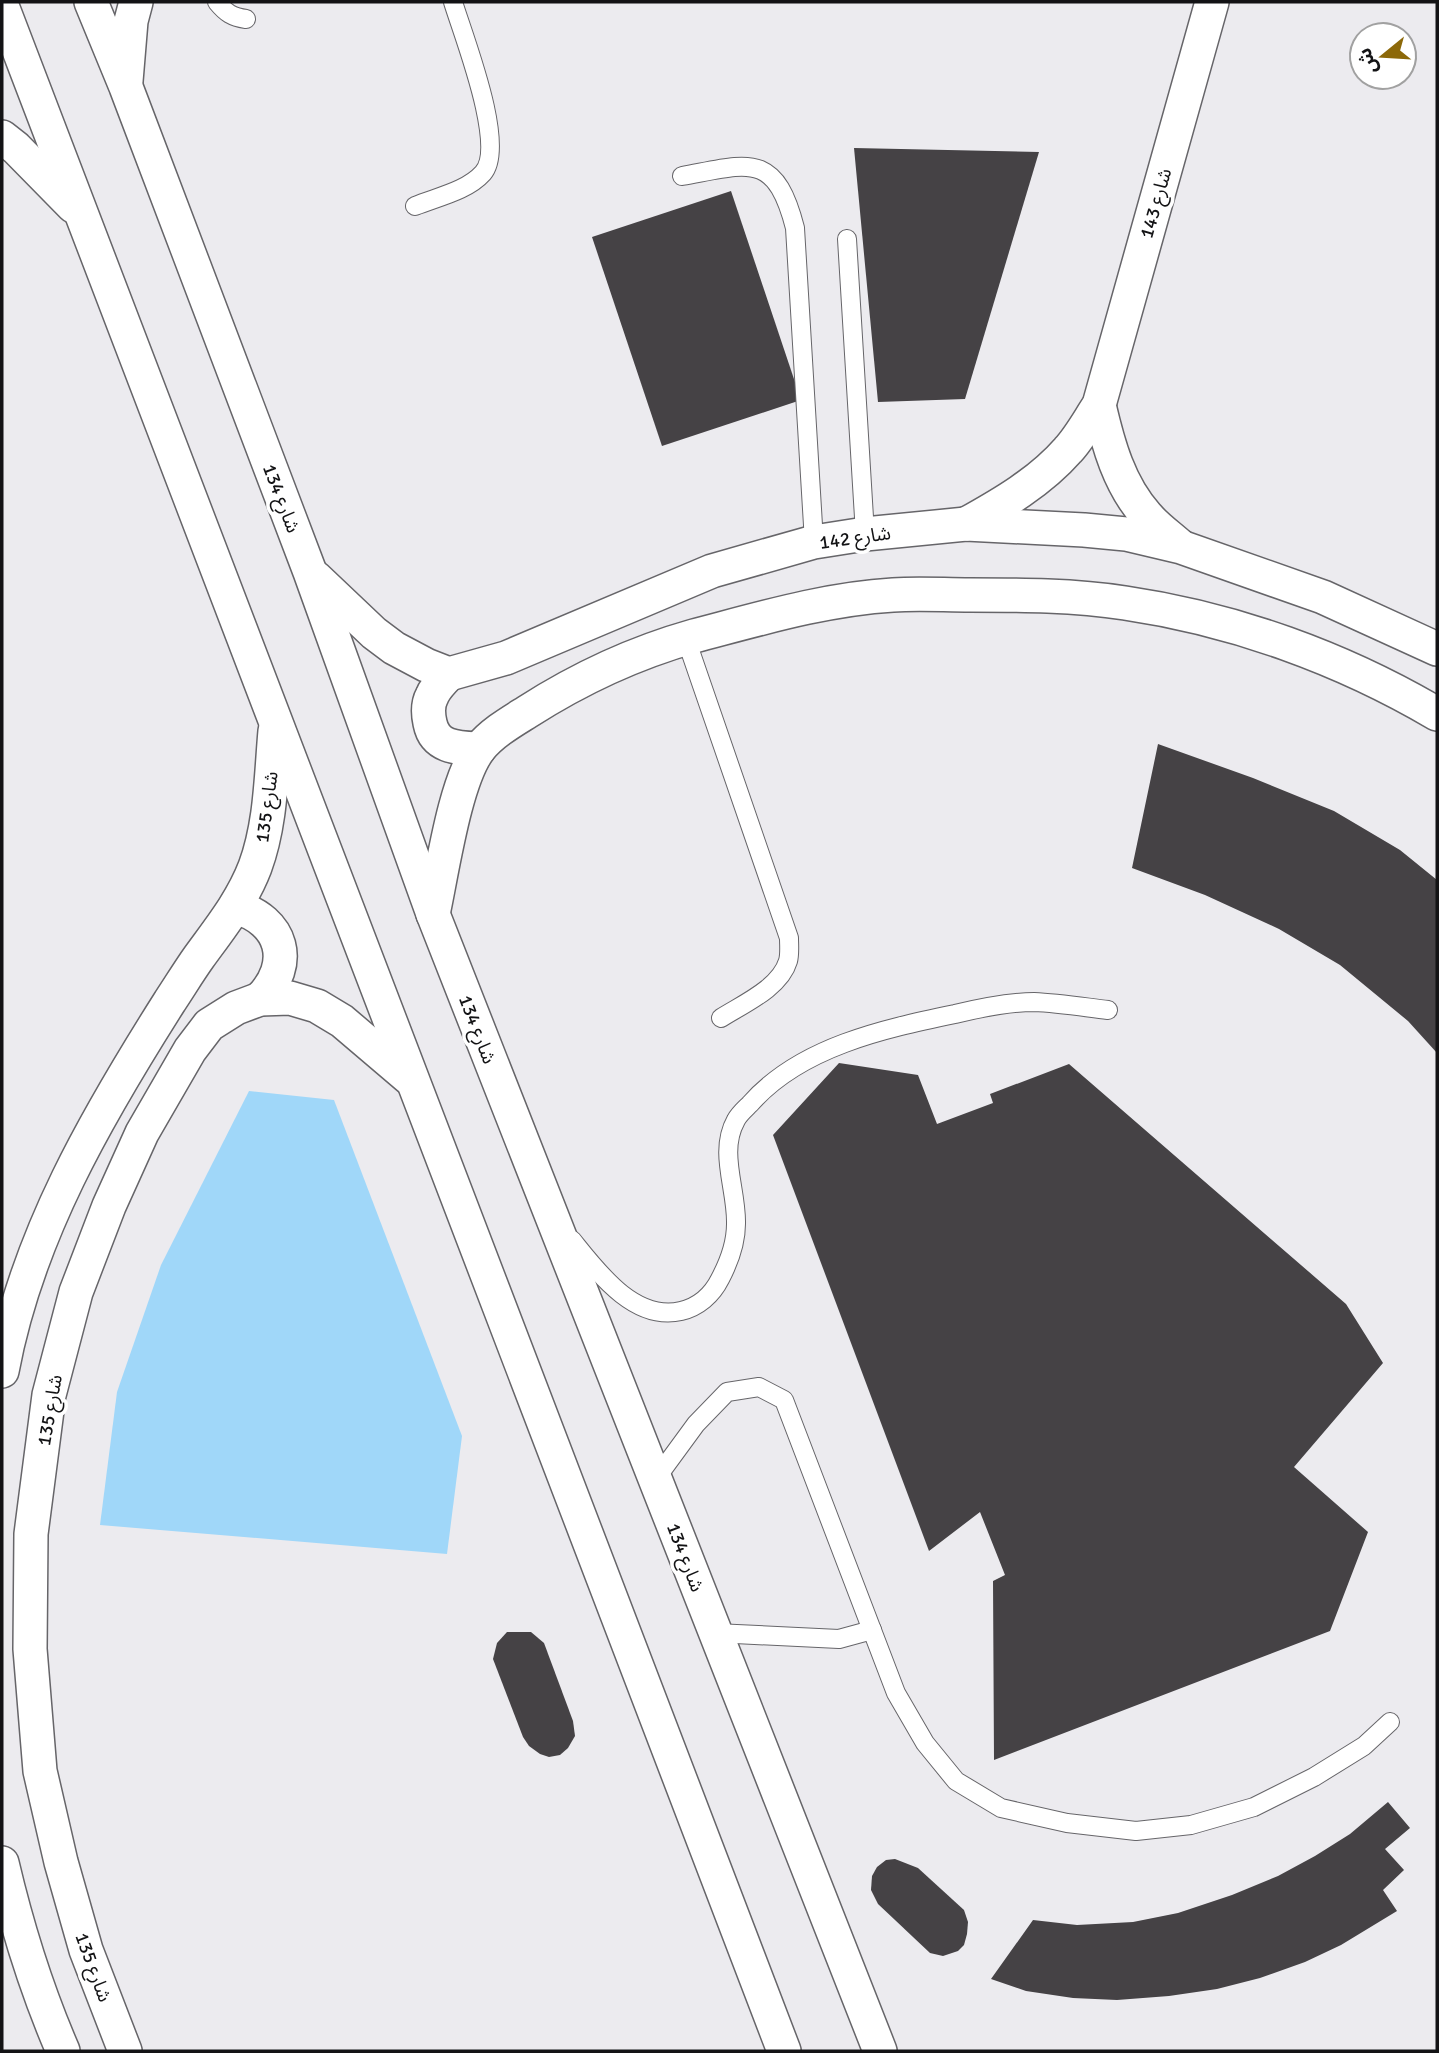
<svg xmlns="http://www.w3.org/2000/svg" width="1439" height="2053" font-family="Signika,'Noto Sans Arabic',sans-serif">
<rect width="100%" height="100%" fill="#ecebef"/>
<polygon fill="#a0d7f9" points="249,1091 334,1100 462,1436 447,1554 100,1525 117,1392 161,1265"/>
<g fill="#454245">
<polygon points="854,148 1039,152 965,399 878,402"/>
<polygon points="731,191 801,400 662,446 592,237"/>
<polygon points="1158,744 1253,778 1334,811 1400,850 1437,880 1437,1053 1408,1021 1340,965 1279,929 1205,895 1132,868"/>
<polygon points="839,1063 918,1075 937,1124 993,1103 990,1094 1069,1064 1346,1304 1383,1363 1294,1467 1368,1532 1330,1631 994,1760 993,1581 1005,1575 980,1512 929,1551 773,1135"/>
<polygon points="507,1632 531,1632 544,1643 573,1721 575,1736 568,1748 560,1755 549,1757 540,1754 529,1746 523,1737 493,1659 497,1643"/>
<polygon points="1388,1802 1410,1828 1385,1849 1404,1870 1383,1890 1397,1911 1341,1945 1305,1962 1260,1978 1217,1989 1169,1996 1117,2000 1073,1998 1026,1991 991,1979 1033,1920 1077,1925 1133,1922 1178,1913 1232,1895 1278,1876 1315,1856 1350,1834"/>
<polygon points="895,1859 918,1868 964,1910 968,1922 967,1934 964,1945 958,1951 943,1956 930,1953 878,1904 871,1890 872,1876 877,1867 886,1860"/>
</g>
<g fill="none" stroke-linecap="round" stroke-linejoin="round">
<defs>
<g id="lane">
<path d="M217 2C226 13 232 17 246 19"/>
<path d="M682 176C748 164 775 150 795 228L814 542"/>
<path d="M415 206C437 197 467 191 483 173 507 146 463 35 453 2"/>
<polyline points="847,239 865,534"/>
<path d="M686 639 789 938C789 945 790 954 788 961 780 988 743 1004 721 1018"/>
<path d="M572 1240C597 1271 634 1322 681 1311 698 1307 712 1295 720 1279 729 1262 736 1243 736 1224 737 1189 718 1152 736 1120 739 1114 745 1109 750 1104 800 1047 883 1029 955 1014 980 1008 1008 1002 1034 1002 1058 1003 1083 1007 1108 1010"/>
<polyline points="655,1480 696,1424 727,1392 759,1387 784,1400 896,1693 925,1743 956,1781 1001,1808 1067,1823 1136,1831 1191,1825 1254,1807 1314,1777 1364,1746 1390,1722"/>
<polyline points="715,1633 839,1639 872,1630"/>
</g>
<g id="street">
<polyline points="91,2 126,87 310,572 433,914 880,2051"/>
<polyline points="2,6 784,2051"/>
<polyline points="126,81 131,21 136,2"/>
<polyline points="2,137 16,148 73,206"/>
<path d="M1099 405C1108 444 1119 485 1147 516 1156 527 1169 536 1179 545"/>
<path d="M966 524C1002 504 1040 482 1068 450 1080 437 1089 420 1099 405L1212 2"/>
<polyline points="316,578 374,633 394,648 426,665 449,674 506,658 712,571 814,542 865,534 966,524 1084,530 1126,534 1181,547 1323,597 1437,649"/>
<path d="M449 674C443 680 435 688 432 696 427 705 428 714 430 723 435 748 458 748 479 749"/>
<path d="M235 907C283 920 295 964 260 999"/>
<path d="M433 914C442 873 455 779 480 748 492 733 511 722 527 712 580 678 634 653 694 636 759 619 825 599 893 595 918 593 944 595 970 595 1021 595 1074 595 1125 603 1234 619 1342 658 1437 714"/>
<path d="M2 1371C27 1236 97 1116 170 1001 180 986 189 971 199 957 220 928 242 901 255 867 271 824 271 776 275 731"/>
<path d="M2 1863C17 1927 37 1991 63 2051"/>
<polyline points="125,2051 86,1950 61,1862 40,1771 30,1649 31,1534 49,1395 76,1292 109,1206 142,1133 190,1050 209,1025 236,1008 260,999 290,998 317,1006 342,1021 409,1078"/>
</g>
</defs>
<use href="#lane" stroke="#666569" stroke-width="20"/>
<use href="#street" stroke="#666569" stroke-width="36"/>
<use href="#lane" stroke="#fff" stroke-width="18"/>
<use href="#street" stroke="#fff" stroke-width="33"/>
</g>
<g text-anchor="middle" stroke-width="7" stroke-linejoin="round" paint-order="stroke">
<g font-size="19" fill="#131315" stroke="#fff">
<text transform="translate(1155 203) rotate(-74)" y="7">شارع 143</text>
<text transform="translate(282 498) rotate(69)" y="7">شارع 134</text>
<text transform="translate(855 537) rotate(-8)" y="7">شارع 142</text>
<text transform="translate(266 807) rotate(-82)" y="7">شارع 135</text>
<text transform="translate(478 1029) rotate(69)" y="7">شارع 134</text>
<text transform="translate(49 1410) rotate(-80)" y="7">شارع 135</text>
<text transform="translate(686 1557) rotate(69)" y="7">شارع 134</text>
<text transform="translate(94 1967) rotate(70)" y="7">شارع 135</text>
</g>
</g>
<rect width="1439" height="2053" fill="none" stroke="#131315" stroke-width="7"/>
<g transform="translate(1383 56) rotate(252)"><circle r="33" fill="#ffffff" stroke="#a1a1a1" stroke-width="2"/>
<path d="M0-5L12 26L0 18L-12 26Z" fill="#8c6809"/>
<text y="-10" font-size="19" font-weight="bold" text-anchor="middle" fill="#131315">ش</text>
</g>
</svg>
